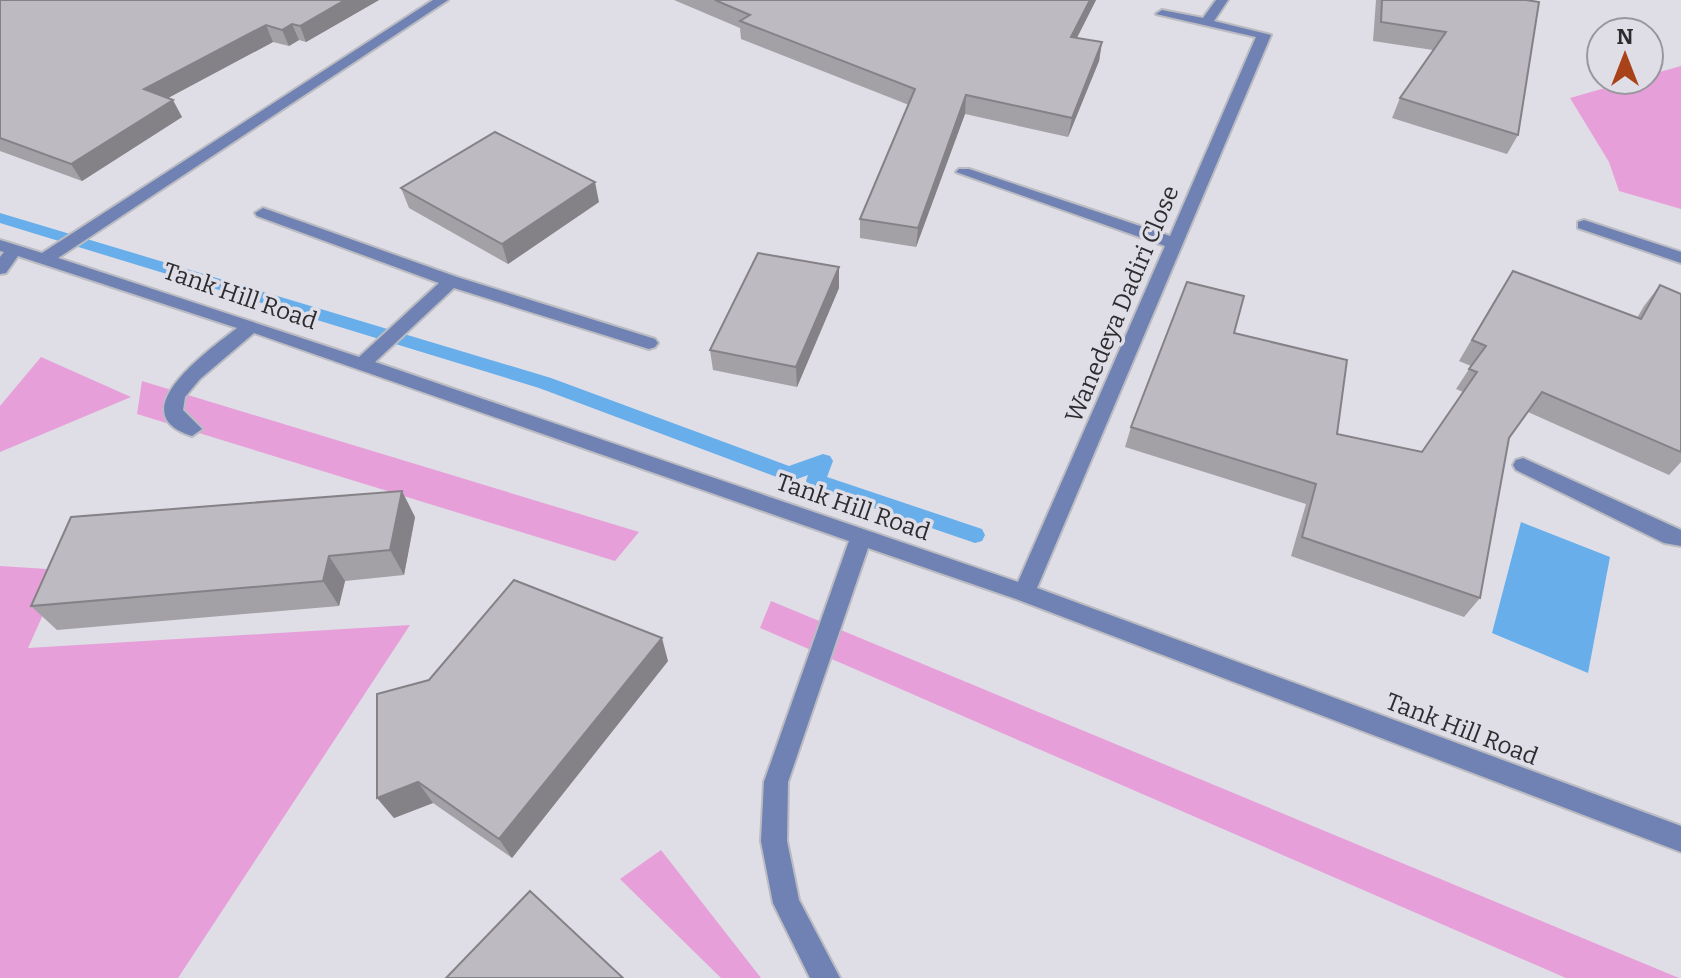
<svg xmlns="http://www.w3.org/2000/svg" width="1681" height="978" font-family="Bitter,serif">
<rect width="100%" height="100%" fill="#dfdee6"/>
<g fill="#e79fd9">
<polygon points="1681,66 1681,209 1619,191 1609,162 1570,98 1633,80 1649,80 1649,75"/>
<polygon points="41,357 131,397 0,452 0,406"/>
<polygon points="142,381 639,532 615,561 137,414"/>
<polygon points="0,566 63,570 28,648 410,625 178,978 0,978"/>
<polygon points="771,601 1679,978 1566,978 760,628"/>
<polygon points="661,850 761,978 721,978 620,879"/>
</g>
<polygon fill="#67aeea" points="1521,522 1610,557 1588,673 1492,633"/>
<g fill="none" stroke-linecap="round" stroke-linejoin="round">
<polygon fill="#67aeea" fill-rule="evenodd" points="0,213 551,378 789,466 823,454 830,456 833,461 827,477 982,529 985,535 982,541 975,543 809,486 806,481 808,475 789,482 782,479 539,388 0,223"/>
<defs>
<g id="minor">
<path d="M433 0H448L58 258 359 357 439 283 257 216 255 213 263 208 457 277 655 339 658 343 655 347 649 349 454 288 375 362 1018 582 1165 246 956 172 959 169H969L1170 236 1256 37 1156 14 1162 10 1203 18 1216 0H1228L1214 21 1271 35 1037 588 1681 826V852L1016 599 868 548 788 782 787 841 799 900 840 978H810L773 903 761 841 764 782 849 541 254 333 200 379 185 397 183 410 202 429 192 436C118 413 212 348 237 328L18 256 6 273 0 274V257L4 252 0 251V240L42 253Z"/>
<polygon points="1584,220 1681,252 1681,263 1578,228 1578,222"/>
<polygon points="1523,458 1681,530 1681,546 1664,543 1516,470 1513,465 1516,460"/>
</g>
</defs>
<use href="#minor" stroke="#bbbbc2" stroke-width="4"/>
<use href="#minor" fill="#6f82b3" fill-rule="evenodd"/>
</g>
<g fill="#a3a0a6">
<polygon points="0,0 379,0 306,42 299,40 289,46 273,42 168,98 182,117 82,181 0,151"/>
<polygon points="674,0 1096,0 1077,38 1102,42 1099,61 1068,137 965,114 916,247 860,238 860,219 909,105 741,39 740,28"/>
<polygon points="1376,0 1526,0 1518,135 1507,154 1392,118 1400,98 1433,50 1373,41"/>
<polygon points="401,188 599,202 508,264 409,208"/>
<polygon points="1660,285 1681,294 1681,462 1669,475 1528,412 1509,438 1480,598 1464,617 1291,556 1306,504 1125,447 1131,427 1234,333 1337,434 1422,452 1463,392 1456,389 1471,366 1459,361 1500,291 1637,318 1644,306"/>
<polygon points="839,288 797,387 713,370 710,350"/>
<polygon points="415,517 404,575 345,581 339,606 57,630 31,606"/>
<polygon points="668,661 512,858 433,803 394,818 377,798"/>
</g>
<g fill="#858287">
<polygon points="345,0 379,0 306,42 300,26"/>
<polygon points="1090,0 1096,0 1068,55 1071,37"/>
<polygon points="292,24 299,40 289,46 282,30"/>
<polygon points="266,25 273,42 153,106 144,89"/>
<polygon points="1102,42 1099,61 1068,137 1072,118"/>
<polygon points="966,95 965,114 916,247 918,228"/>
<polygon points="173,100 182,117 82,181 71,164"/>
<polygon points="595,182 599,202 508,264 502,244"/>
<polygon points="839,267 839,288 797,387 796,367"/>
<polygon points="402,491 415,517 404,575 390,550"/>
<polygon points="329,556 345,581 339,606 323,581"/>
<polygon points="662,638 668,661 512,858 499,839"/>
<polygon points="418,782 433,803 394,818 377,798"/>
</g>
<g fill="#bebac1" stroke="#858287" stroke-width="2">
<polygon points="0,0 345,0 300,26 292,24 282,30 266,25 144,89 173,100 71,164 0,138"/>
<polygon points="715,0 1090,0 1071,37 1102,42 1072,118 966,95 918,228 860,219 915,89 740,21 750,15"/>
<polygon points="1382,0 1526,0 1539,2 1518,135 1400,98 1446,32 1381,22"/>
<polygon points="495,132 595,182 502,244 401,188"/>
<polygon points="758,253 839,267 796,367 710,350"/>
<polygon points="1513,271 1641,319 1660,285 1681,294 1681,452 1542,392 1509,438 1480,598 1302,537 1316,484 1131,427 1187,282 1244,296 1234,333 1347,360 1337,434 1422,452 1477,372 1469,369 1486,346 1472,340"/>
<polygon points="402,491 390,550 329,556 323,581 31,606 71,517"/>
<polygon points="514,580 662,638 499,839 418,782 377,798 377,694 429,680"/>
<polygon points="530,891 623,978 446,978"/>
</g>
<g text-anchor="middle" stroke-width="7" stroke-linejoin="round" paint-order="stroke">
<g font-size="24" fill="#2d2d30" stroke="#dfdee6">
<text transform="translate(240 296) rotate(19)" y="8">Tank Hill Road</text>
<text transform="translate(1122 304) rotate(-67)" y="8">Wanedeya Dadiri Close</text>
<text transform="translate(853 507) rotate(19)" y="8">Tank Hill Road</text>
<text transform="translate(1462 729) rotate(21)" y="8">Tank Hill Road</text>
</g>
</g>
<g transform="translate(1625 56)"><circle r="38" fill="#dfdee6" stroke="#98979d" stroke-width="2"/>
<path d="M0-6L14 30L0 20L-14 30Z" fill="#a84219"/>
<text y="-12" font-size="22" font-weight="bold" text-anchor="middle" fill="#2d2d30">N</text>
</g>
</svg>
